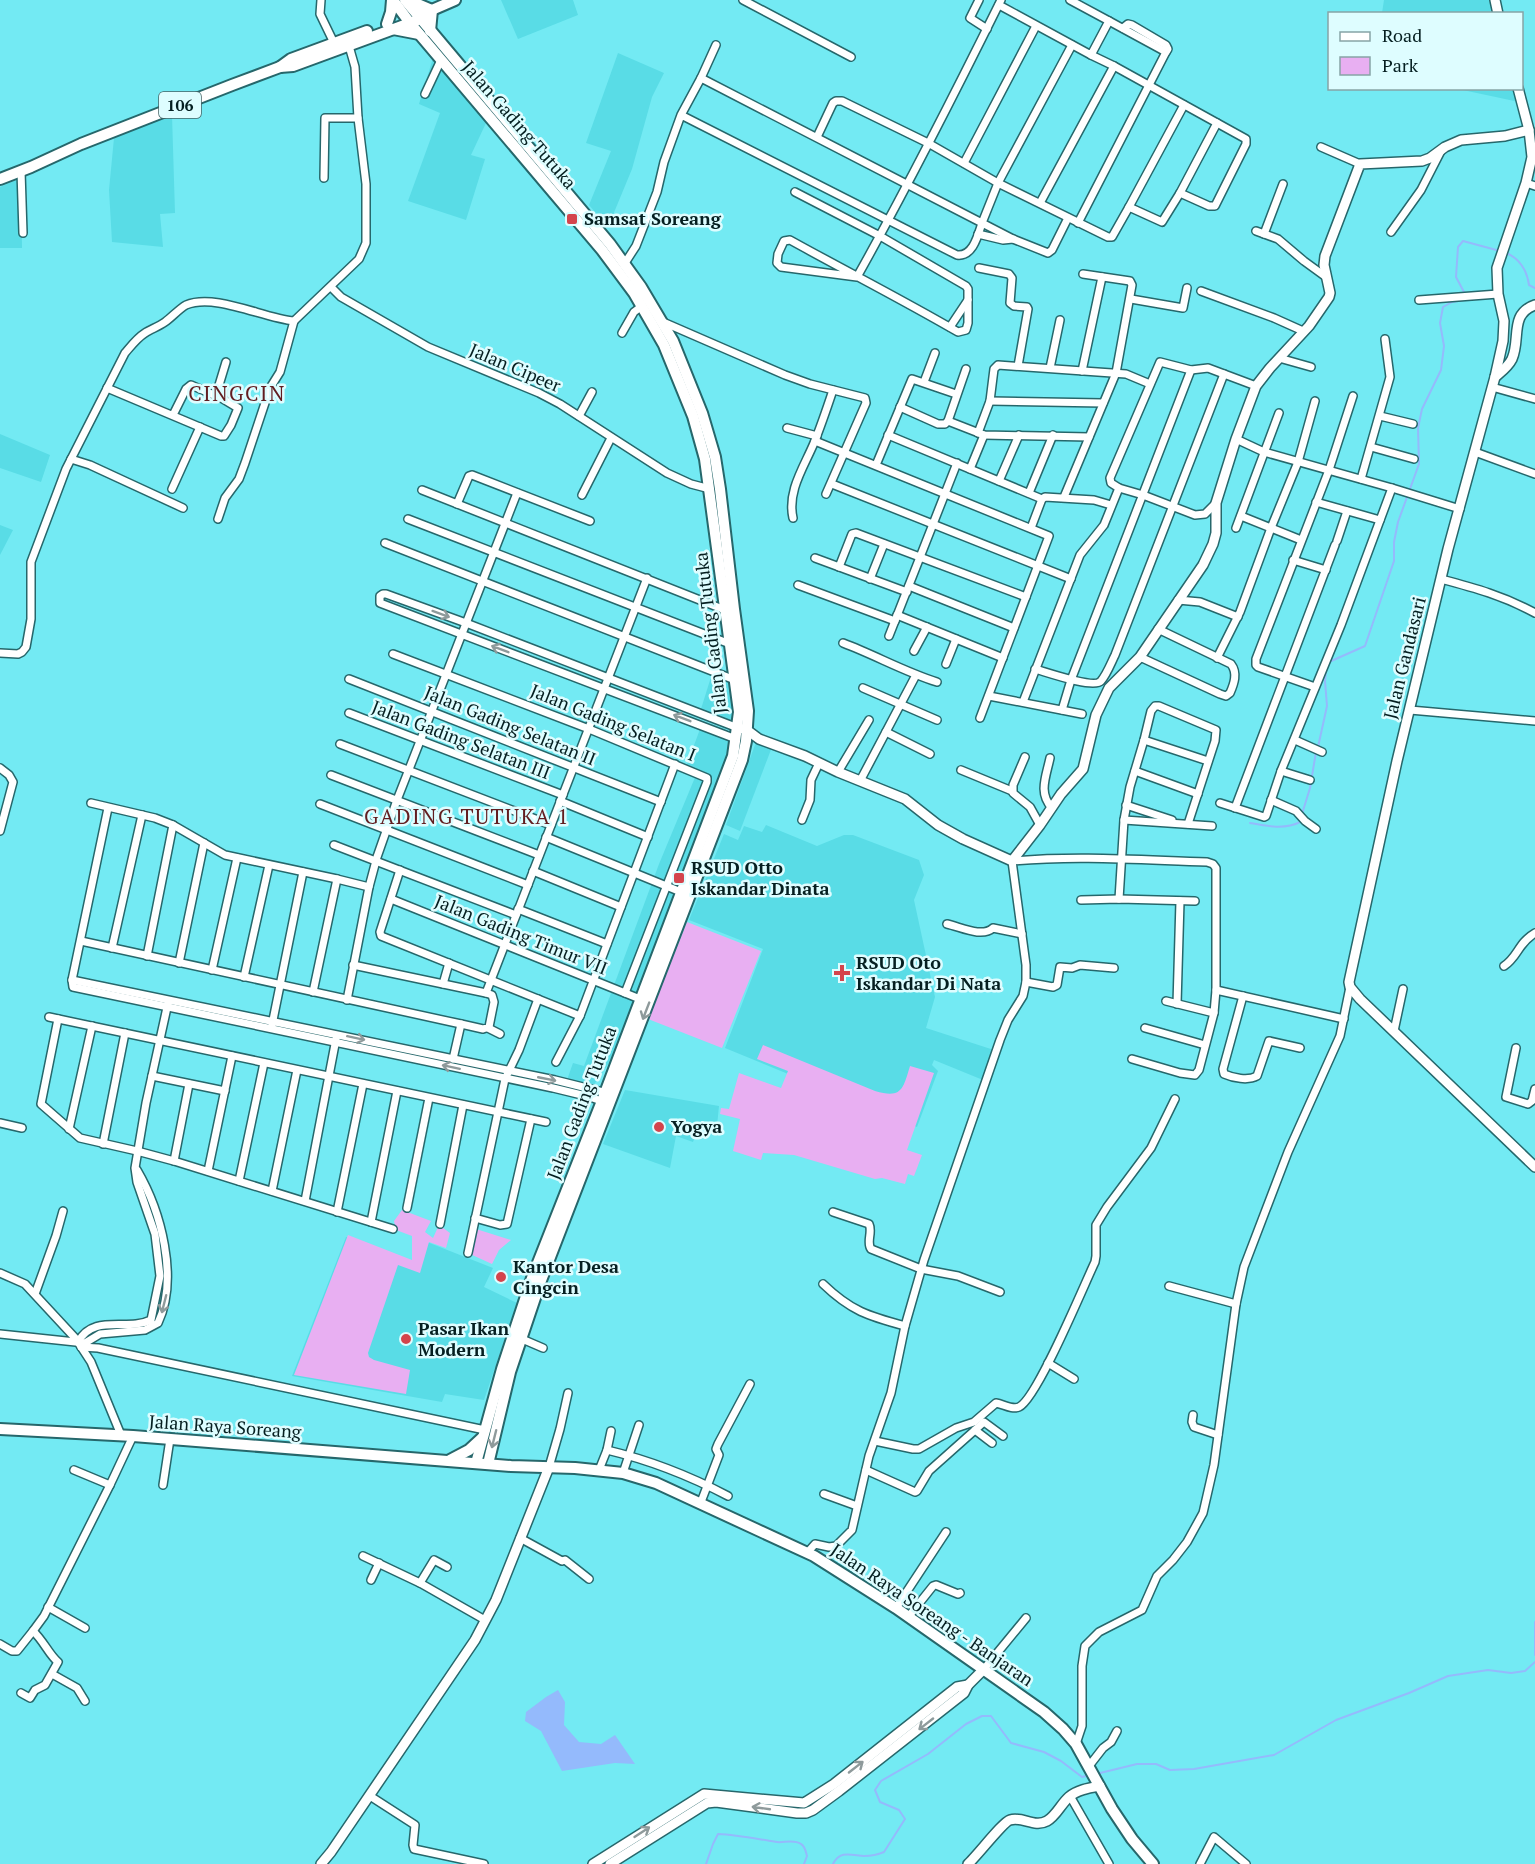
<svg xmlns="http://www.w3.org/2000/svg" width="1535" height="1864" font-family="'PT Serif',serif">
<rect width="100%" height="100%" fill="#73eaf3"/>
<g fill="#59dce6">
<polygon points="501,0 573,0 578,15 518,39"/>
<polygon points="1384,0 1489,0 1493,13 1382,13"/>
<polygon points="618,53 664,73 652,97 632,169 608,227 589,205 611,151 586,143"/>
<polygon points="433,58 486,123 471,155 485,159 466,220 408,201 440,113 419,104"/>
<polygon points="1458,89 1515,89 1519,102"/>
<polygon points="172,115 175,213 160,214 163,247 112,242 109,190 114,138"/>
<polygon points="21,178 22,248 0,248 0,187"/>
<polygon points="0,434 50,455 41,482 0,468"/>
<polygon points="0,525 13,530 0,555"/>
<polygon points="711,677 732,683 734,722 701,709"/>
<polygon points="700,729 732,741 729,753 612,1059 593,1086 567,1080 573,1063 584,1066 659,864 696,775 685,770"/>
<polygon points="756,742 772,747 740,831 726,825"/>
<polygon points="766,825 817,846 844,835 853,835 919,860 924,875 914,900 935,997 926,1028 994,1050 983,1080 934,1060 932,1065 938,1071 917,1127 725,1048 763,949 689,920 724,834 738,840 744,826 762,832"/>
<polygon points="625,1090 719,1106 717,1126 701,1121 693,1142 676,1136 670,1168 603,1144"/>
<polygon points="346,1237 413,1262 422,1240 493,1268 484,1287 517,1303 484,1400 445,1394 442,1402 292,1376"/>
</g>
<g fill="#e8aff2">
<polygon points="687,922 761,951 722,1048 648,1019"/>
<path d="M763 1045 875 1091C902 1099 903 1089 910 1066L934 1073 907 1150 922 1155 914 1176 908 1174 905 1184 882 1178 875 1179 794 1155 763 1153 761 1160 733 1151 740 1119 720 1114 721 1108 729 1109 739 1073 781 1088 788 1071 757 1059Z"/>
<polygon points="402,1210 431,1221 425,1232 433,1238 439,1225 450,1233 446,1248 429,1242 420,1273 398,1265 368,1353 369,1357 374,1360 410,1370 406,1394 294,1375 348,1235 412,1260 412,1236 396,1230 394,1221"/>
<polygon points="476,1229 511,1240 499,1250 492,1264 470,1254"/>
</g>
<polygon fill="#94bafc" points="558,1690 565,1702 564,1725 579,1742 601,1744 615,1735 635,1764 615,1763 562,1771 541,1731 525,1721 526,1712 546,1697"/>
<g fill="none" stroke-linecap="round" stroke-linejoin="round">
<g stroke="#94bafc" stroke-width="2">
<path d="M1506 253C1519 258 1527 270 1529 285L1535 288"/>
<polyline points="1465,294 1456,277 1458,247 1463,241 1500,251"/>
<polyline points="1329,662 1365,646 1394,561 1394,542 1398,522 1419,464 1418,428 1422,409 1441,370 1444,346 1440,323 1443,307 1452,302 1464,300"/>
<polyline points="1318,747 1327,706 1325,681 1326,670"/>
<polyline points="1302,814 1310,788 1316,752"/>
<path d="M1250 823C1266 826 1285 830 1300 822L1301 819"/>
<polyline points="1535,1622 1535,1655"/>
<polyline points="1096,1774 1137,1764 1156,1764 1170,1770 1194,1769 1274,1755 1336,1720 1409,1693 1448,1676 1488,1670 1511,1673 1525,1671 1535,1662"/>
<path d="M706 1864 713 1844 718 1834C738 1835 757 1839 777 1842 784 1843 794 1839 801 1844 805 1846 806 1852 807 1856L804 1864"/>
<path d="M833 1864C840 1850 851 1855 864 1856 871 1856 877 1855 884 1852L905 1819 899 1810 880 1802 875 1790 881 1781 928 1754 966 1724 982 1716H991L1011 1743 1044 1752 1061 1761 1082 1777 1090 1775"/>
</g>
<defs>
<g id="minor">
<polyline points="321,0 320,14 334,43"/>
<polyline points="743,0 851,57"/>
<polyline points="979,0 970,18 987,29"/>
<polyline points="999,5 1091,55 1109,21 1070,0"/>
<polyline points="1123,28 1128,24 1132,25 1166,45 1168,49 1166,52"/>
<polyline points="701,78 716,45"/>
<polyline points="425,94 441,60"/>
<polyline points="817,137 833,103 836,101 842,101 928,143 998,183 1108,237 1112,237 1129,207 1162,222 1180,193 1209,206 1215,206 1246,144 1246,139 1114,66 1091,55"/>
<polyline points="1321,147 1360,164"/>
<polyline points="964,163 1036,26"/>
<polyline points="21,171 23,233"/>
<polyline points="324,178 325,118 358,118"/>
<polyline points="1526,183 1535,186"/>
<path d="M795 192 880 236 966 286 968 289V323L966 330 958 332C903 300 846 271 790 240L784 241 778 254 777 263 781 267 857 277C908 186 955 93 1001 0"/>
<polyline points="1180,193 1217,123"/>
<polyline points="1040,203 1114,66"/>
<polyline points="1129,207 1184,105"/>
<polyline points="1068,218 1052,250 1048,253 1013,239 982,223 998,183 1072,45"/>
<polyline points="1078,223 1166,52 1109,21"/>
<polyline points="1256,231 1278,239 1304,261 1326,277"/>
<polyline points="1391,232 1421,190 1441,151"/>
<polyline points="978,234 1003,240 1013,239"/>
<polyline points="1264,234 1283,184"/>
<path d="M625 263 636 246 657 192 664 162 681 115 701 78 982 223C978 235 973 257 957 255L681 115"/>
<polyline points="979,268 1009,274 1012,278 1010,303 1014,306 1027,307 1028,309 1018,366"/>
<polyline points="331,287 341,297 428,347 539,393 560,404 667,473 691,484 710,489"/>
<polyline points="1201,291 1274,318 1303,331"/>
<polyline points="1131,299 1183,308 1187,288"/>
<polyline points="1419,300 1498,294"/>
<polyline points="663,322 785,375 810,384 865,398 866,403 826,494"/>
<polyline points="950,327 968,300"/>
<polyline points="622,333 634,312 642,306"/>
<polyline points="1279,358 1311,367"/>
<polyline points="1050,368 1060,320"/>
<polyline points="1082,371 1102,277"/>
<polyline points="924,382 935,353"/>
<polyline points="1492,387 1535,399"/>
<polyline points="107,388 221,436 224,436 231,425 238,408 223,399 191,385 186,389 173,415"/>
<polyline points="216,395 226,362"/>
<polyline points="990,401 1103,403"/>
<polyline points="900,407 938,424 945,424 948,421 966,369"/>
<polyline points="579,416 592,392"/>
<polyline points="1380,416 1413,424"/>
<polyline points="948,421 984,435 1089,437"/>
<polyline points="787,428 817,436"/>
<polyline points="978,433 990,401 994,369 998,365 1126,374 1150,384"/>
<polyline points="888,435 1042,499"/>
<polyline points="1236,439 1264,452 1392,488 1460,509"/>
<polyline points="815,441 1049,536 980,718"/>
<polyline points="1371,447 1414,459"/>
<polyline points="1475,452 1535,474"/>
<polyline points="71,459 90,465 183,508"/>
<polyline points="876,465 912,379 956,394"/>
<polyline points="970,469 984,435"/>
<polyline points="1361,479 1390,377 1385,339"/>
<polyline points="999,481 1019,435"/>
<polyline points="832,484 1071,579"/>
<polyline points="172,489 200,427"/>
<polyline points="422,490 725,610"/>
<polyline points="1029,493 1053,435"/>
<polyline points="582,495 611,438"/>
<polyline points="1064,497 1116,373 1132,285 1130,281 1083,274"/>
<polyline points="1316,502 1380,520"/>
<polyline points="1216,503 1205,514 1195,515 1143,495 1119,488 1111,483 1110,478 1160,362 1191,370 1208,368 1256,386"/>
<polyline points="457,504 469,476 472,475 590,521"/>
<polyline points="1241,516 1301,540"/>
<path d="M793 518C787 491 804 467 814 443 821 426 827 408 833 390"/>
<polyline points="218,519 225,498 239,479 245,463 270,388 280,372 294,321"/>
<polyline points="408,519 730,644"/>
<polyline points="1031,528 1042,499 1045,497 1094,500 1111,505"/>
<polyline points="1236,528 1279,413"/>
<polyline points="1337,541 1347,511"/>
<polyline points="385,543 735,680"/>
<polyline points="815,558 907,592"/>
<polyline points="1293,560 1326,570"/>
<polyline points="839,567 852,534 856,533 1026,597"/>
<polyline points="870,579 884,544"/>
<path d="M1441 579C1475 588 1504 596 1535 613"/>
<polyline points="798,585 895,621"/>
<polyline points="909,586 1014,628"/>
<polyline points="1178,600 1200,602 1238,617"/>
<polyline points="897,615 1003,658"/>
<polyline points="889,636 957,463"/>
<path d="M843 643C875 655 905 672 937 682"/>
<polyline points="914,651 927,627"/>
<path d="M0 653 18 654 22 652 26 647 31 619V562L66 469 125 353C131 346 137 338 145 333 151 329 158 327 165 322 172 317 179 309 186 305 215 293 263 318 294 321L359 259 366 243V184L358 118 355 67 349 46"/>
<polyline points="393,654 589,729 707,778 707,782 625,993"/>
<path d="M1140 657 1220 694 1226 696 1230 693C1234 684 1238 673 1231 664L1158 629"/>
<polyline points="1217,658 1240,612 1271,528 1298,462 1315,401"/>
<polyline points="946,664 956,639"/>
<path d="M1035 669C1046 672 1094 689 1101 681 1107 674 1111 663 1115 655L1224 374"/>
<polyline points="349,679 661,802"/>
<polyline points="1315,687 1258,667 1256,665 1256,659 1329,470 1353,396"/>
<polyline points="863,688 937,720"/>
<polyline points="989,696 1082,714"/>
<polyline points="1023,702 1080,555 1104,525 1119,488"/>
<polyline points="1062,710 1071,680 1191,370"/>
<polyline points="1410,710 1535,721"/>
<polyline points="349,713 563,795"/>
<polyline points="886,732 930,754"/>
<polyline points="736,739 380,603 380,596 383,594 386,594 466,623 738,728"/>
<polyline points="1144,740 1208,761"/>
<polyline points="1295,740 1322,752"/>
<polyline points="340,744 551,825"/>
<polyline points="1025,757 1013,785 1013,793 1030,807 1040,825"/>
<path d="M1050 758C1046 777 1038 793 1052 808"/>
<polyline points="0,768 9,775 13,782 0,831"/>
<polyline points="961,770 1012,791"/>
<polyline points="1135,771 1198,794"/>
<polyline points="1281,771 1310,780"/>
<polyline points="838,772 869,720"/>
<polyline points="331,775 539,855"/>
<polyline points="860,781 916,675"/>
<polyline points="1271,800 1296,811 1305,821 1316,829"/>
<polyline points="560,801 648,837"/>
<polyline points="91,803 155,818 173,825 147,956"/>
<polyline points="1220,803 1264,817 1266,816 1281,771 1341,625 1392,488"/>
<polyline points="320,804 528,885"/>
<polyline points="1126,805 1172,820"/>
<polyline points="108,808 72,980 73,987 553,1088 590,1097 604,1102"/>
<polyline points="1235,808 1335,545"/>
<polyline points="802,820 810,800 811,780 819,763"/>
<polyline points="1124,820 1212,826"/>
<polyline points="173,825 225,855 337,879 369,887"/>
<polyline points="546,837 681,892"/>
<polyline points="334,845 516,915"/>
<polyline points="400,870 380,932 381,936 580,1016"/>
<polyline points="533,871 621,907"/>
<polyline points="391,899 640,999"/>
<polyline points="1119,899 1124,820 1130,787 1144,740 1151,711 1155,706 1159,706 1216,730 1215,741 1188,824"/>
<polyline points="1081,900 1119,899 1195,901"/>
<polyline points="518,909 607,944"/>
<path d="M947 924C961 927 982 938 993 928L1022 934"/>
<polyline points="81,941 461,1024 483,1029 489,1027 494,1002 492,995 486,993 353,965"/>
<polyline points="112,948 142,815"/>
<polyline points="179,963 204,843"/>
<path d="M1504 966C1518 957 1518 943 1535 933"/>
<polyline points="212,970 237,858"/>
<polyline points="244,977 269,865"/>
<polyline points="72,980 555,1080 607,1093"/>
<polyline points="1026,982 1053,987 1057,985 1060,967 1072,968 1080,965 1114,968"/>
<polyline points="443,984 449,963"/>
<polyline points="313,992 337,879"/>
<polyline points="486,993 647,578"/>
<path d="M1243 996 1223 1069 1224 1074C1233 1078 1248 1081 1257 1076L1269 1041 1300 1048"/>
<polyline points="347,1000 369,887 377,857 397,800 517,493"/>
<polyline points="1166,1001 1214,1013"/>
<polyline points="1177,1004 1180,901"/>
<polyline points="49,1017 546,1122"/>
<polyline points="58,1019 41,1104 80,1138 137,1151 174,1161 393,1229"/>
<polyline points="272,1025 303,872"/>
<polyline points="488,1028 500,1034"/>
<polyline points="1145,1028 1205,1045"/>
<polyline points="1394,1031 1403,989"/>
<polyline points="1516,1048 1506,1097 1528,1104 1532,1101 1535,1089"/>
<polyline points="453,1059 461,1024"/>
<polyline points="1132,1059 1180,1073 1195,1075 1199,1070 1214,1013 1216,990 1344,1019"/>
<polyline points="556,1062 580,1016 675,764"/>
<polyline points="152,1076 225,1091"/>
<polyline points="0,1123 22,1128"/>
<polyline points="69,1129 92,1026"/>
<polyline points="103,1144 125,1033"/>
<polyline points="174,1161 189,1084"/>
<polyline points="208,1171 232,1056"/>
<polyline points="239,1181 264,1063"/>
<polyline points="272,1191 297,1070"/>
<polyline points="305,1201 336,1039"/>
<polyline points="407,1208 429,1098"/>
<polyline points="337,1212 363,1084"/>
<path d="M833 1212 869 1224C873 1232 866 1242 871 1249L921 1269 958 1276 1000 1292"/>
<polyline points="475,1218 500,1225 507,1224 531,1119"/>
<polyline points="371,1222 397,1091"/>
<polyline points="440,1224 463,1105"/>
<polyline points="468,1253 505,1079 519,1050 538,999"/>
<polyline points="0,1273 25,1284 76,1339 91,1362 121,1435"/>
<path d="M823 1284C851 1311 868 1316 905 1326"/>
<polyline points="1169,1286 1236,1304"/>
<polyline points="35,1294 56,1236 63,1211"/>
<path d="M0 1334 85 1343 100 1334 145 1330 158 1323C179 1278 161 1211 137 1170"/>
<polyline points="522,1339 543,1348"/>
<path d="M78 1342C94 1313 127 1332 151 1320L160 1276 155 1234 137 1182 135 1168 146 1103 168 1003"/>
<polyline points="81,1347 98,1348 485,1430"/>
<polyline points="1048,1363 1074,1379"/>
<polyline points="1193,1415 1192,1422 1194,1427 1218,1435"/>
<polyline points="975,1430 992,1443"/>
<path d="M875 1441 913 1449H919L956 1428 974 1422 996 1403C1003 1404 1012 1410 1019 1407 1037 1399 1084 1285 1095 1262L1096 1256V1225L1107 1207 1151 1148 1175 1099"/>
<path d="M607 1450C649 1460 690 1476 728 1496"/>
<polyline points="549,1467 560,1429 568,1393"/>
<polyline points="74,1470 110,1485"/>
<polyline points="599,1470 607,1450 611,1431"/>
<polyline points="866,1470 915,1492 917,1491 929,1471 984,1422 1003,1436"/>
<polyline points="623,1473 639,1425"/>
<polyline points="163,1485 170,1439"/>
<polyline points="824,1494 857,1506"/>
<polyline points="701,1502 719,1455 716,1449 718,1444 750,1384"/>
<polyline points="520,1538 562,1561 565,1560 589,1579"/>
<path d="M807 1553 815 1544 829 1547 836 1546 852 1530 869 1456 891 1393 905 1326 924 1260 1000 1040 1008 1020 1023 996 1026 982V965L1012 861C1077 855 1142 860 1207 862L1213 864 1216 868V990"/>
<polyline points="363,1556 420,1583 485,1620"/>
<polyline points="371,1580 379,1563"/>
<polyline points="420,1583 434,1560 447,1567"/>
<polyline points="48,1607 85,1628"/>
<polyline points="896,1608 946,1532"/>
<polyline points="909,1616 933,1586 936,1585 958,1594 960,1593"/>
<polyline points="0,1644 12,1651 17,1651 33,1631 44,1616 110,1485 133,1436"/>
<polyline points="984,1669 1026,1618"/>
<polyline points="52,1674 77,1688 85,1701"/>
<path d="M21 1693 30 1698 35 1690 45 1685 58 1662C50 1656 43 1640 33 1631"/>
<polyline points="1076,1744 1082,1726 1082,1666 1085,1646 1099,1632 1142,1610 1157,1576 1173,1560 1187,1542 1203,1513 1214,1465 1236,1304 1244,1267 1288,1152 1340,1036 1350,987"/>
<polyline points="1089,1766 1103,1748 1111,1742 1117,1731"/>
<polyline points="370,1796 415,1825 413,1845 414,1849 484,1864"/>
<polyline points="1070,1796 1109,1864"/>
<polyline points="1200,1864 1214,1837 1246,1864"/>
</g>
<g id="tertiary">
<polyline points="1495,0 1498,14"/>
<polyline points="1518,88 1529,130 1532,157 1526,183 1497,268 1498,294 1504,321 1503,341 1495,377 1448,549 1397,761 1349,982 1350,987 1360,999 1535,1167"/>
<path d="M1495 377C1502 371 1508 367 1512 359 1521 339 1509 314 1535 305"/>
<polyline points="743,729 747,730 759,739 805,756 838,772 905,799 938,825 963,839 1012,861 1040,825 1061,794 1083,769 1096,715 1109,688 1140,657 1203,565 1213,544 1216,533 1216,503 1236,439 1256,386 1270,368 1309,326 1329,297 1330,293 1324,265 1325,256 1360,164 1422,161 1430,158 1445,147 1461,140 1505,136 1529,130"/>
<polyline points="321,1864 331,1852 475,1640 496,1600 549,1467"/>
<polyline points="593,1864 704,1794 804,1803 834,1784 957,1687 968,1685"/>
<polyline points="610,1864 707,1803 716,1802 797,1813 806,1813 813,1810 839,1791 964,1693 968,1685 984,1669"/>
<path d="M968 1864C977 1856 1003 1822 1010 1820 1023 1816 1034 1828 1047 1821 1056 1816 1061 1804 1069 1797 1077 1790 1089 1788 1100 1786"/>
</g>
<g id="secondary">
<polyline points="393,0 410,23 602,250 634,293 664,345 693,416 705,459 739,712 733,756 602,1101 532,1278 502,1369 476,1463"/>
<polyline points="405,0 610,244 641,287 673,341 702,413 715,457 720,489 734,609 748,711 746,741 742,760 540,1283 510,1372 488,1464"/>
<polyline points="0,1429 133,1436 511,1466 575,1468 623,1473 656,1483 814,1556 896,1608 1044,1712 1063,1729 1076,1744 1112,1809 1132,1839 1153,1864"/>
<polyline points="450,1460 469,1450 482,1438"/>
</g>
<g id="primary">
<polyline points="408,0 432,10 430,31"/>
<polyline points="419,14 425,13 455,0"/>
<polyline points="387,24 391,12 392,0"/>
<polyline points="393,29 419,34"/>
<polyline points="280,67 291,59 367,31"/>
<polyline points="0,179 31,167 81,144 232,85 280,67 293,66 410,23 420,19 425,13"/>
</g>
</defs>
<use href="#minor" stroke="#26676b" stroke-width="10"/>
<use href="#tertiary" stroke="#26676b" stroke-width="12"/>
<use href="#secondary" stroke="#26676b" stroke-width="14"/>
<use href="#primary" stroke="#26676b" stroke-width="14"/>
<use href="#minor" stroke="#fff" stroke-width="7"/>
<use href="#tertiary" stroke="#fff" stroke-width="9"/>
<use href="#secondary" stroke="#fff" stroke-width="10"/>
<use href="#primary" stroke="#fff" stroke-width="10"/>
</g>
<defs><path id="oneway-shaft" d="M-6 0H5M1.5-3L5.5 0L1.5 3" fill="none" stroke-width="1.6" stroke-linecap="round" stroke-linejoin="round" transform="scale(1.5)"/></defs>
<g stroke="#8e9a9b">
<use href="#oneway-shaft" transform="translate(441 614) rotate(20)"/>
<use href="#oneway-shaft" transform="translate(500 649) rotate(-159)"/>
<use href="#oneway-shaft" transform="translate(682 718) rotate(-159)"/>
<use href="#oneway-shaft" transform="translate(646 1011) rotate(111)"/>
<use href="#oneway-shaft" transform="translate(356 1038) rotate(12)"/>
<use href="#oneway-shaft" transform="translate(451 1067) rotate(-168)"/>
<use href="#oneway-shaft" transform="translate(547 1079) rotate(11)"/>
<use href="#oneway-shaft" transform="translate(164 1304) rotate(104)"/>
<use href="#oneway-shaft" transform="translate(494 1439) rotate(104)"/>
<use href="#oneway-shaft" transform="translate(926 1724) rotate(142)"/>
<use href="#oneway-shaft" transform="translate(856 1767) rotate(-38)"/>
<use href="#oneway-shaft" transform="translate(761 1808) rotate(-172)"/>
<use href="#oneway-shaft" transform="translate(642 1832) rotate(-33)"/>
</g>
<g fill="#d4444c" stroke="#defdff" stroke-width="2">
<rect x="566" y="213" width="12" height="12" rx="3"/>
<rect x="673" y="872" width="12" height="12" rx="3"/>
<path d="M839 964h6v6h6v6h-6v6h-6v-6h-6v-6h6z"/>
<circle cx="659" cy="1127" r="6"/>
<circle cx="501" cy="1277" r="6"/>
<circle cx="406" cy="1339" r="6"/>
</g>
<g text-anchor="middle" stroke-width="5" stroke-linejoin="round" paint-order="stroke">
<rect fill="#defdff" stroke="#466264" stroke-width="1.5" x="159" y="92" width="42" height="26" rx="4.5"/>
<g font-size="16" font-weight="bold" fill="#051f21">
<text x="180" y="111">106</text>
</g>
<g font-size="18" fill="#051f21" stroke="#defdff">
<text transform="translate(519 125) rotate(49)" y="6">Jalan Gading Tutuka</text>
<text transform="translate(515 368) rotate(23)" y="6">Jalan Cipeer</text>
<text transform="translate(711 633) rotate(-97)" y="6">Jalan Gading Tutuka</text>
<text transform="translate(1405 658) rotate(-76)" y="6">Jalan Gandasari</text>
<text transform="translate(613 723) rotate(22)" y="6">Jalan Gading Selatan I</text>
<text transform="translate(510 726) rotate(22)" y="6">Jalan Gading Selatan II</text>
<text transform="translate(461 740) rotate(21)" y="6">Jalan Gading Selatan III</text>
<text transform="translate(521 935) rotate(22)" y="6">Jalan Gading Timur VII</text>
<text transform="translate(582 1103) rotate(-69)" y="6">Jalan Gading Tutuka</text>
<text transform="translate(225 1427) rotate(4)" y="6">Jalan Raya Soreang</text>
<text transform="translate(932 1615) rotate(34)" y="6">Jalan Raya Soreang - Banjaran</text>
</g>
<g font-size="18" font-weight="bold" fill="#051f21" stroke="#defdff" text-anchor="start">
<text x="584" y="225">Samsat Soreang</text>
<text x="691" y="874">RSUD Otto<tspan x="691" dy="21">Iskandar Dinata</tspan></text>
<text x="856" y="969">RSUD Oto<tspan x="856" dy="21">Iskandar Di Nata</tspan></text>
<text x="671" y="1133">Yogya</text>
<text x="513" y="1273">Kantor Desa<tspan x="513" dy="21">Cingcin</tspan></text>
<text x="418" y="1335">Pasar Ikan<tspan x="418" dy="21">Modern</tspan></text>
</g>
<g font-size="21" letter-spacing="1.5" fill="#621d20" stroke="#defdff">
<text x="237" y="401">CINGCIN</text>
<text x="467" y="824">GADING TUTUKA 1</text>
</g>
</g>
<rect x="1328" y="12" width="195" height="78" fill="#defdff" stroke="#87a4a6" stroke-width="1.5"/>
<rect x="1340" y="32" width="30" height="9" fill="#ffffff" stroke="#87a4a6" stroke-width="1.5"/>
<text x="1382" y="42" font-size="18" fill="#051f21">Road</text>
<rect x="1340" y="57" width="30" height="18" fill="#e8aff2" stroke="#87a4a6" stroke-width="1.5"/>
<text x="1382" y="72" font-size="18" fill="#051f21">Park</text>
</svg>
